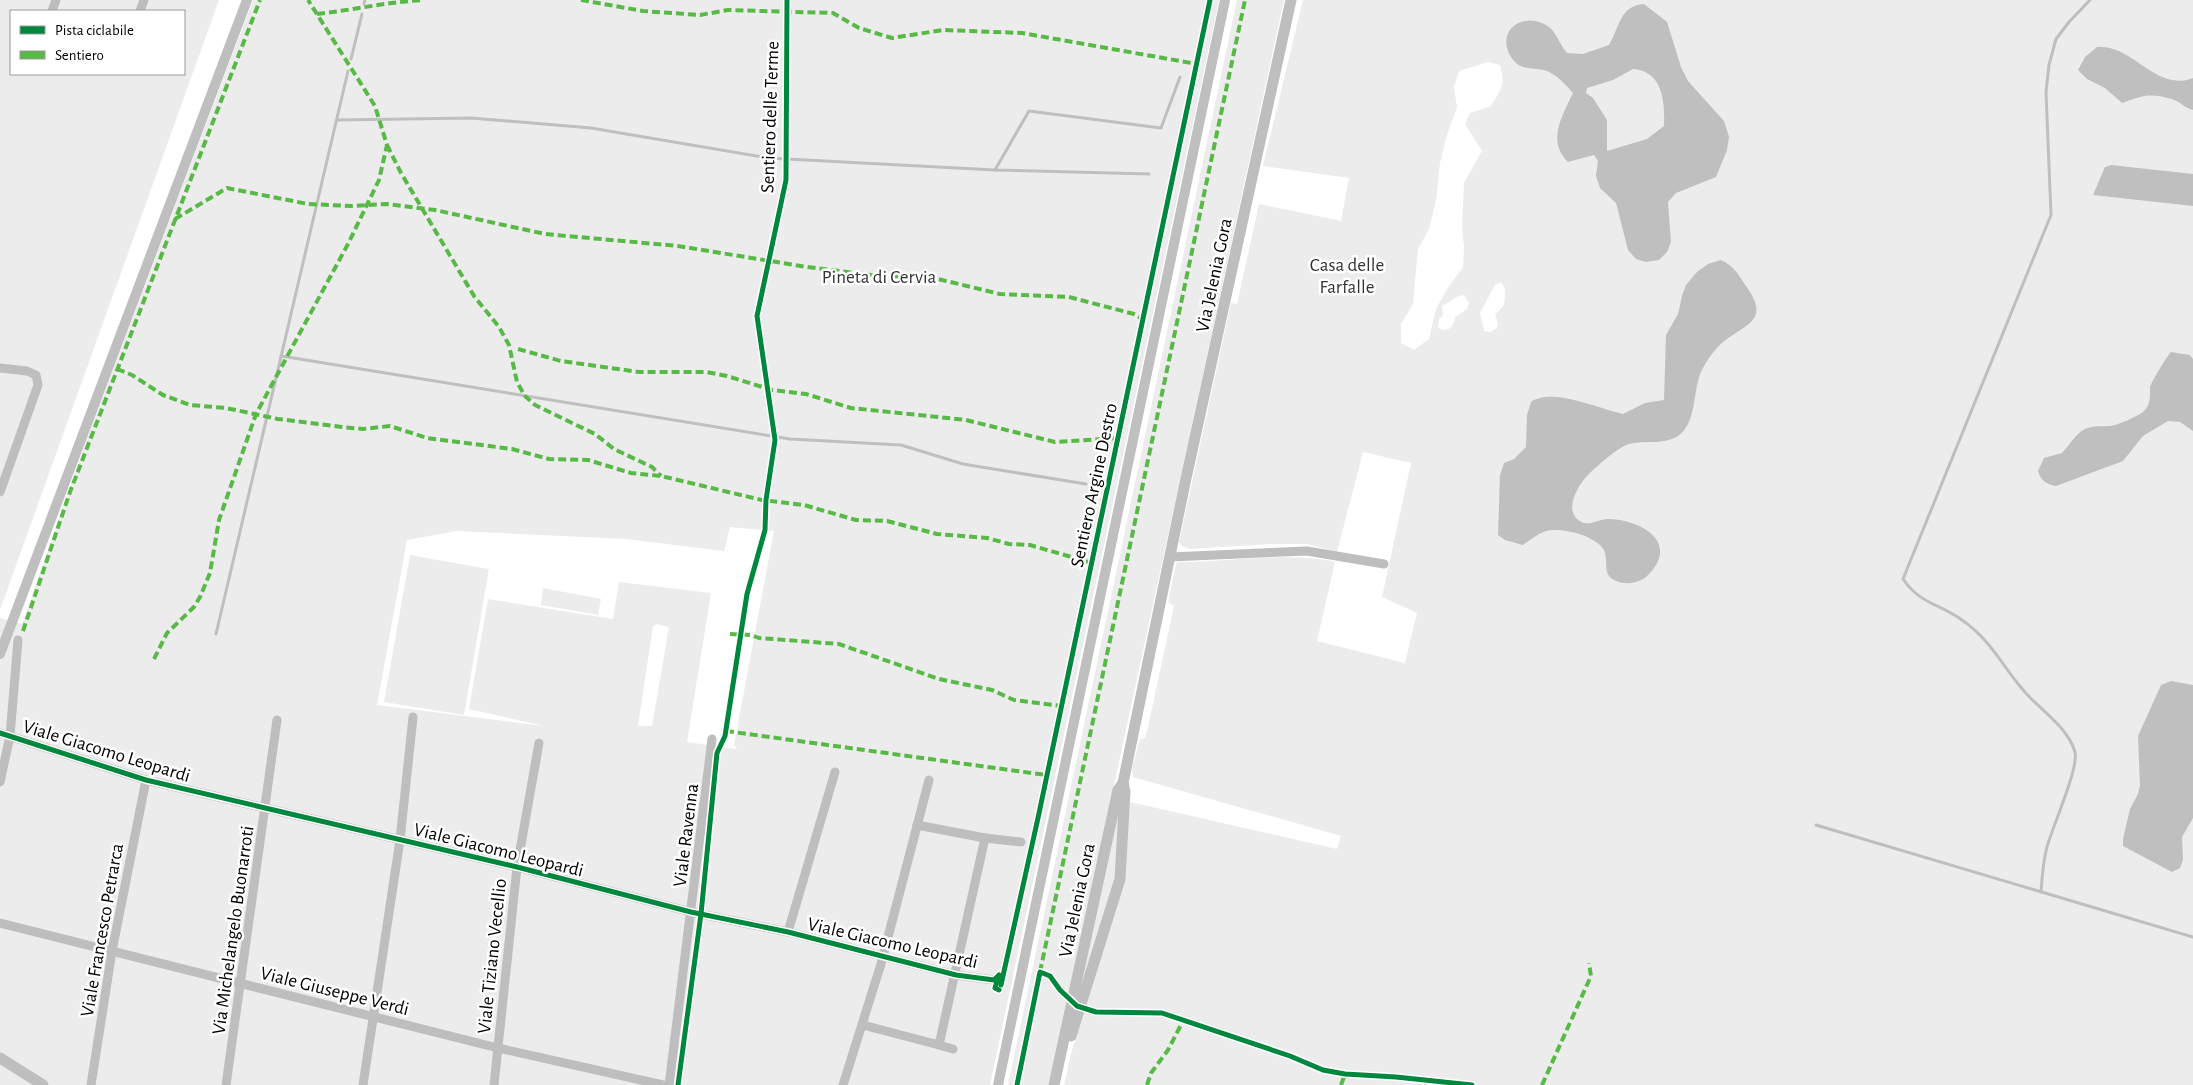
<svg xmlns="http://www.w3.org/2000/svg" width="2193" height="1085" font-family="'Alegreya Sans',sans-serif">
<rect width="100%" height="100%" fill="#fff"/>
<g fill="#ececec" fill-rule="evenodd">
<path d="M0 0H219L0 610ZM11 11H184V74H11Z"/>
<path d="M253 0H1219L990 1085H0V618L22 624 85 444ZM730 527 774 531 734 745 737 749 687 742 711 593 619 582 613 619 488 599 469 709 544 726 377 705 407 540 456 531 626 539 724 551ZM657 624 669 627 652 726H638L653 626Z"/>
<polygon points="1237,0 1284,0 1049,1085 1008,1085"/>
<path d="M1303 0H2193V1085H1064L1070 1057 1125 877 1130 802 1337 849 1341 836 1133 777 1132 768 1140 739 1145 738 1148 727 1174 606 1168 602 1176 564 1179 562C1229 562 1282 552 1332 561L1335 562 1317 641 1405 663 1417 613 1382 597 1411 463 1363 452 1337 552 1307 544H1270L1190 549 1182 546 1179 542 1231 303 1237 304 1259 204 1341 221 1349 178 1263 166ZM1488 62 1500 65C1506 84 1501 90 1491 106L1470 113 1465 124 1482 151 1464 183 1462 227 1464 248 1463 267 1447 289 1436 309 1429 339 1414 350 1401 343V324L1413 304 1418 249 1429 229 1436 200 1440 163 1446 138 1457 107 1454 87 1459 71ZM1501 282 1505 288C1504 304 1507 304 1495 314L1498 323 1497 328 1490 332 1484 331 1480 313 1495 285ZM1464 295 1469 303 1467 309 1455 317C1453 328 1448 333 1438 328L1439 319 1443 315 1442 306 1457 297Z"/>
<polygon points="410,555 489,569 464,715 384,702"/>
<polygon points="543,588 601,599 598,615 541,605"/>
<polygon points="1122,791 1115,882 1069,1034"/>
</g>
<g fill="#bfbfbf" fill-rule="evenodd">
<path d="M1644 4 1667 22 1681 67 1688 81 1724 121 1729 137 1727 150 1716 177 1676 193 1668 202 1671 242 1667 252 1659 260 1646 262 1636 259 1628 250 1616 203 1600 188 1596 176 1598 161 1594 155 1568 162C1546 140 1563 115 1573 93 1565 84 1558 76 1547 71 1536 67 1522 71 1514 61 1493 36 1518 10 1546 25 1556 30 1559 44 1567 53L1583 54 1609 45C1620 27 1619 6 1644 4ZM1633 69C1663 71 1665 102 1664 126L1647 139 1607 151V120L1593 98 1586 93 1587 88 1613 80Z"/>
<path d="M2097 47C2133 44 2156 93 2193 78V110C2185 108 2179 101 2172 99 2148 93 2145 95 2122 103L2105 88 2087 79 2078 70 2085 57Z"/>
<polygon points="2111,165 2193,174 2193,206 2093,195 2105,167"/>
<path d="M1721 260C1734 266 1738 274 1746 286 1772 322 1744 324 1722 343 1714 350 1707 360 1702 370 1692 389 1698 422 1678 436 1662 446 1642 439 1626 445 1615 450 1596 467 1587 476 1577 486 1561 515 1584 523 1592 525 1601 518 1609 519 1642 520 1681 543 1647 576 1638 585 1618 586 1609 576 1604 569 1608 558 1604 550 1595 535 1561 527 1546 531 1537 534 1530 540 1523 545L1505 540 1498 535 1500 475 1504 463 1514 459 1526 447 1527 415 1531 402C1552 387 1599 409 1623 414L1645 403 1664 400 1666 335 1678 314 1682 296 1686 285 1697 272 1708 264Z"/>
<path d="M2171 352 2190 355 2193 359V431L2180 422 2168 421 2143 436 2123 461 2056 486C2046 484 2041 481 2038 471L2044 458 2062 453C2069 446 2076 433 2085 429 2094 425 2102 427 2111 426 2120 424 2136 417 2143 412 2151 405 2150 396 2150 387 2151 383 2168 354 2171 352Z"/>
<polygon points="2171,681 2193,685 2193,818 2182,837 2183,860 2180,868 2172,872 2123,846 2123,839 2130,809 2138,794 2140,785 2138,736 2161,685"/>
</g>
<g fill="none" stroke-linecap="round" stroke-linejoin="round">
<g stroke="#bfbfbf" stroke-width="3">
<polyline points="364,4 365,0"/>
<polyline points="351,59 362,14"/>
<polyline points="337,120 471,118 591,128 768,158 995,170 1149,174"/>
<polyline points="995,170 1029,111 1161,128 1180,77"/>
<polyline points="281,356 790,439 901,445 963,464 1086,484"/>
<polyline points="216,634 348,71"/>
<polyline points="1816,825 2193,937"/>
<path d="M2041 892C2042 877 2043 862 2047 847 2052 828 2079 768 2075 752 2068 727 2040 710 2024 691 2002 666 1991 640 1962 620 1940 604 1920 604 1903 579L2051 215 2046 92 2049 65 2056 39 2069 22 2090 0"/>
</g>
<g stroke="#bfbfbf" stroke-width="10">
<polyline points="0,654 247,0"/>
<polyline points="998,1085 1225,0"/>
</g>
<g stroke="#bebebe" stroke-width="9">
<polyline points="52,11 56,0"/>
<polyline points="140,11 144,0"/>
<polyline points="0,368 27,371 36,375 38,385 0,492"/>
<polyline points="1170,557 1307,551 1384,564"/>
<polyline points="0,733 146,780 517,867 691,912 788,932 956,975 994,980"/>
<polyline points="0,782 10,736 18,640"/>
<polyline points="985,838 1021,842"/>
<polyline points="0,923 498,1048 663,1085"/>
<polyline points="788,932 835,772"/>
<polyline points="863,1025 939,1045 985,838 917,825"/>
<polyline points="939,1045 953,1049"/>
<polyline points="91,1085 112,951 146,780"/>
<polyline points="226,1085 277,720"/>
<polyline points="363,1085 400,840 413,717"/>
<polyline points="494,1085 517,867 539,743"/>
<polyline points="669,1085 712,739"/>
<polyline points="843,1085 881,964 929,780"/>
</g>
<g stroke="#bebebe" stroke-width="11">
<polyline points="1071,1036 1120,879 1125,792 1123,783"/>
<polyline points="0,1058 43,1085"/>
<polyline points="1054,1085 1118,790 1123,783 1185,483 1291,0"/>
</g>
<g stroke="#58b947" stroke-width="4" stroke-dasharray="8 4" stroke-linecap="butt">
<polyline points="581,0 643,11 700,15 728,10 833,13 859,28 892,38 943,30 1022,33 1197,64"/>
<path d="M317 14C353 10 387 2 423 0"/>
<polyline points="387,145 401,173 474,296 499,327 509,345 517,382 525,396 535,405 595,434 614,449 652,467 661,476"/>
<polyline points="175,219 227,188 308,204 351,206 386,204 435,210 545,234 678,246 807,267 871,275 934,278 1000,294 1069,297 1134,314 1144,320"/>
<polyline points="518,349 561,361 639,372 706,372 727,376 772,390 806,394 851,408 966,420 1055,442 1118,438"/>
<polyline points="117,369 132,375 163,395 190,405 226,408 278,419 342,427 363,429 390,426 427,438 512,449 549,459 588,460 631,473 661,476 762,500 804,505 856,520 887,521 937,534 987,538 1009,544 1030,545 1092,563"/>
<polyline points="23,631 70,492 260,0"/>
<polyline points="730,634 751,635 759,638 839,644 939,679 992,690 1014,700 1062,706"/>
<polyline points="154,659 167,633 194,607 200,597 210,573 219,520 256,414 348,244 379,180 387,145 375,106 308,0"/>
<polyline points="726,731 1046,775"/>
<polyline points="1040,972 1245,0"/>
<polyline points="1147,1085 1151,1073 1168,1050 1183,1021"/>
<polyline points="1341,1085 1345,1074"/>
<polyline points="1542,1085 1591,976 1589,963"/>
</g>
<defs>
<g id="cycleway">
<polyline points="0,733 146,780 517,867 691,912 788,932 956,975 994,980 999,975 995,988 999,990"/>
<polyline points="1001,985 1038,818 1210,0"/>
<polyline points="678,1085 701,914 717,753 725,736 747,594 765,530 766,500 775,440 757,316 786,180 787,0"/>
<polyline points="1017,1085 1040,972 1050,976 1060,990 1077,1006 1096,1012 1162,1013 1290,1056 1323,1070 1345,1074 1396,1077 1472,1085"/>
</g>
</defs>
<use href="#cycleway" stroke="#fff" stroke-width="8"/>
<use href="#cycleway" stroke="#00873e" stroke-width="5"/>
</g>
<g text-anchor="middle" stroke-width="5" stroke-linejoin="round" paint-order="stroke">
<g font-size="19" fill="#000" stroke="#fff">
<text transform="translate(769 117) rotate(-88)" y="7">Sentiero delle Terme</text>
<text transform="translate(1213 275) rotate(-78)" y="7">Via Jelenia Gora</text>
<text transform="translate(1093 485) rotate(-78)" y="7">Sentiero Argine Destro</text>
<text transform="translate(107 750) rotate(17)" y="7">Viale Giacomo Leopardi</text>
<text transform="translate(685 835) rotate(-83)" y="7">Viale Ravenna</text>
<text transform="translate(499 849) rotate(14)" y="7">Viale Giacomo Leopardi</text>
<text transform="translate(1076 900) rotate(-78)" y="7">Via Jelenia Gora</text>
<text transform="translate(101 930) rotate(-80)" y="7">Viale Francesco Petrarca</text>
<text transform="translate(232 930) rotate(-82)" y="7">Via Michelangelo Buonarroti</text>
<text transform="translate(893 942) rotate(13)" y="7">Viale Giacomo Leopardi</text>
<text transform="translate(491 956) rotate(-84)" y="7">Viale Tiziano Vecellio</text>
<text transform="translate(335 990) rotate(14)" y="7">Viale Giuseppe Verdi</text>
</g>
<g font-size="19" fill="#333" stroke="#fff">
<text x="1347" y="271">Casa delle<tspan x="1347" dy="22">Farfalle</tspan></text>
<text x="879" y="283">Pineta di Cervia</text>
</g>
</g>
<rect x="10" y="10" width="175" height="65" fill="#ffffff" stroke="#999999"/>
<rect x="20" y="26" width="25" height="8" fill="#00873e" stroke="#999999"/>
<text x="55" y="35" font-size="15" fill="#000000">Pista ciclabile</text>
<rect x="20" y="51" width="25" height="8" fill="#58b947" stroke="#999999"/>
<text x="55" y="60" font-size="15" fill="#000000">Sentiero</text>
</svg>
